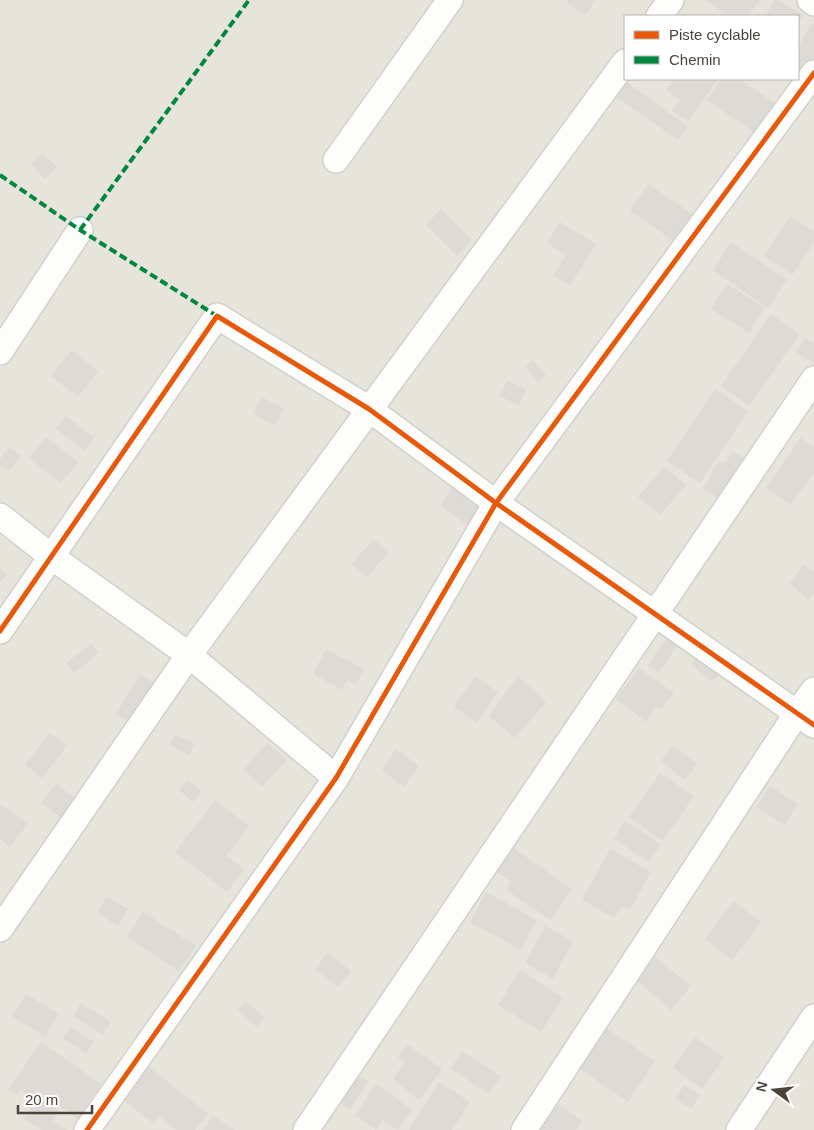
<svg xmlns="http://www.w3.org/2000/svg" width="814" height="1130" font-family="Arial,sans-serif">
<rect width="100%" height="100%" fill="#f4f2ee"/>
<path fill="#e7e4dc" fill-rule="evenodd" d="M0 0H814V1130H0ZM625 16H798V79H625Z"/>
<g fill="#dedbd6">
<polygon points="568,0 596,0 585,15 567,2"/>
<polygon points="705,0 760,0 748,16 728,16"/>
<polygon points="775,0 778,0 803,15 798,24 798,16 765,16"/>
<polygon points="812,23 814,24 814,69 798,79 798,47"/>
<polygon points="674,79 718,79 688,121 672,110 680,100 666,90"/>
<polygon points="722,79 739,79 778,105 758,135 707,100"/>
<polygon points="625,81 688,127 678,140 615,96"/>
<polygon points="42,153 57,167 45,179 31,164"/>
<polygon points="648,184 701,220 683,247 630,211"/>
<polygon points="441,209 472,240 457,256 426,225"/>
<polygon points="790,216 814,232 814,243 792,275 764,255"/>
<polygon points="560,222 596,244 570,286 553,276 566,255 547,243"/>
<polygon points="731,242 787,280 768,308 713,270"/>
<polygon points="727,284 765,308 749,333 711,309"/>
<polygon points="771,314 800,334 749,406 721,386"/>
<polygon points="805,338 814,343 814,363 796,352"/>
<polygon points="72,350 98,371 78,397 51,376"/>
<polygon points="533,360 546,375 538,382 525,367"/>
<polygon points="507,380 526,389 519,405 499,396"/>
<polygon points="715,389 748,411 700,483 667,461"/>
<polygon points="262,397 284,409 275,425 253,414"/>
<polygon points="66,416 94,437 85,451 56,429"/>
<polygon points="46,437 78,462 61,483 29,459"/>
<polygon points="801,438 814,447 814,473 791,505 766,487"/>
<polygon points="9,447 21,456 9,471 0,465 0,459"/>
<polygon points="733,451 750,462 725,503 703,489 718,462 725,463"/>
<polygon points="664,467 686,485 660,515 638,497"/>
<polygon points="454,484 486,505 472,528 440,506"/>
<polygon points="373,539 389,552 367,577 352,564"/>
<polygon points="804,564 814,572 814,593 809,600 789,583"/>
<polygon points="0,568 7,575 0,583"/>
<polygon points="667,638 677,646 659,672 648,665"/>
<polygon points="92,643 99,653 74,673 66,663"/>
<polygon points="326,649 364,669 356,685 347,680 342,690 313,674"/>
<polygon points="702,652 722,671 712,682 691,664"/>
<polygon points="639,668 674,693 661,709 655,707 646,722 616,699"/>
<polygon points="140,674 160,687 137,726 116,714"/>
<polygon points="475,676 498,692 477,723 454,707"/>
<polygon points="518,676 546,702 515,738 489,716"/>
<polygon points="50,733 67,746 42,778 25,764"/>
<polygon points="175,734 195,744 189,756 170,745"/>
<polygon points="267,743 287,760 262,787 243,769"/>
<polygon points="673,745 697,764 685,780 661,761"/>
<polygon points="396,749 419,766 404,787 382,770"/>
<polygon points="660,773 694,796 663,841 629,817"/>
<polygon points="187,779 201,791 193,802 179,790"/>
<polygon points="56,784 79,801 64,820 41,803"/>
<polygon points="770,786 798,804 785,825 756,807"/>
<polygon points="215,800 249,826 226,856 244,869 227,892 175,852"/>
<polygon points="2,805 28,824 10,847 0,839 0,808"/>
<polygon points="625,821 661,844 649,862 614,839"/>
<polygon points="512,847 572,889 551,920 506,890 511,882 495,871"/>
<polygon points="610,849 651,872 630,910 622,906 614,918 582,900"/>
<polygon points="486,892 537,920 521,950 470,922"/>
<polygon points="107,897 128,909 118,926 97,913"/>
<polygon points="733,901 761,922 732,960 705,939"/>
<polygon points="143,912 196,946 179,971 127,937"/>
<polygon points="545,926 573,941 553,979 525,963"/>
<polygon points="648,951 691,986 671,1010 629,974"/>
<polygon points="327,953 351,971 339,987 315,970"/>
<polygon points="520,970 563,998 541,1032 498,1005"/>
<polygon points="26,994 59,1014 45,1037 12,1016"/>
<polygon points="245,1001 265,1017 257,1027 237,1011"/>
<polygon points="81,1003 111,1022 102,1035 73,1016"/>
<polygon points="71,1027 94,1042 86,1053 63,1038"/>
<polygon points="605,1027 655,1061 628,1102 577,1067"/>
<polygon points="695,1037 724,1058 702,1089 673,1068"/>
<polygon points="41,1042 101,1084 78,1119 37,1090 32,1097 20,1090 17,1095 8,1090"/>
<polygon points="407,1044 442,1069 419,1100 393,1079 405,1062 398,1057"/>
<polygon points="462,1051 501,1076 489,1094 451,1069"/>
<polygon points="148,1066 208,1114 195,1130 176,1130 159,1116 153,1123 122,1099"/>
<polygon points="353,1072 368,1082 350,1110 335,1099"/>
<polygon points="439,1082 470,1102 452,1130 409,1130"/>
<polygon points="376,1084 412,1110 398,1130 383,1120 376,1130 355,1115"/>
<polygon points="684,1085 700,1095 692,1109 675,1099"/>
<polygon points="37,1098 59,1111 53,1121 68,1130 42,1130 24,1119"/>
<polygon points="558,1104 582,1121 576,1130 540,1130"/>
<polygon points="213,1115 235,1130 203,1130"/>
</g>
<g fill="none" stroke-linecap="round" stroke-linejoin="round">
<defs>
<g id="street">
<polyline points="810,0 814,3"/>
<polyline points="659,16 671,0"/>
<polyline points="336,160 450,0"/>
<polyline points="0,352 80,230"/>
<polyline points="0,516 52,557 189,655 336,778"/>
<polyline points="0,631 217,316 369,409 496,503 814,725"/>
<polyline points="0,929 189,655 625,62"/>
<polyline points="87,1130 336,778 496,503 814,73"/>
<polyline points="306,1130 814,379"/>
<polyline points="524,1130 797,713 814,690"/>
<polyline points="739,1130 814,1017"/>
</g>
</defs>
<use href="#street" stroke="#d2d0cb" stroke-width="28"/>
<use href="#street" stroke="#fdfdfc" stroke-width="25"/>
<g stroke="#00873e" stroke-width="4" stroke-dasharray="8 4" stroke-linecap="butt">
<polyline points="0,175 80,230 217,316"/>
<polyline points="80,230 249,0"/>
</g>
<defs>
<g id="cycleway">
<polyline points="0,631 217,316 369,409 496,503 814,725"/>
<polyline points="87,1130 336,778 496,503 814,73"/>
</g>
</defs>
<use href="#cycleway" stroke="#fff" stroke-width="8"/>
<use href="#cycleway" stroke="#e8590c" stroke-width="5"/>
</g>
<rect x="624" y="15" width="175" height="65" fill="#ffffff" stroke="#b7b4b0"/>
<rect x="634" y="31" width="25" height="8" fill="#e8590c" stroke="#b7b4b0"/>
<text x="669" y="40" font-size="15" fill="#4b4439">Piste cyclable</text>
<rect x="634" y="56" width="25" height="8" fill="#00873e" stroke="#b7b4b0"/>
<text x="669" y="65" font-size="15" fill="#4b4439">Chemin</text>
<g transform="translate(774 1090) rotate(285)" stroke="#ffffff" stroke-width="4" paint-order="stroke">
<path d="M0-4L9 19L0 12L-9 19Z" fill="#4b4439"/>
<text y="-8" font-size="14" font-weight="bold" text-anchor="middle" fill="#4b4439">N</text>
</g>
<path d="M18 1105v8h74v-8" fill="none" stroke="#4b4439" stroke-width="2.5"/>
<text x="25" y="1105" font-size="15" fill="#4b4439" stroke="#ffffff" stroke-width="4" paint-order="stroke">20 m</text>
</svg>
